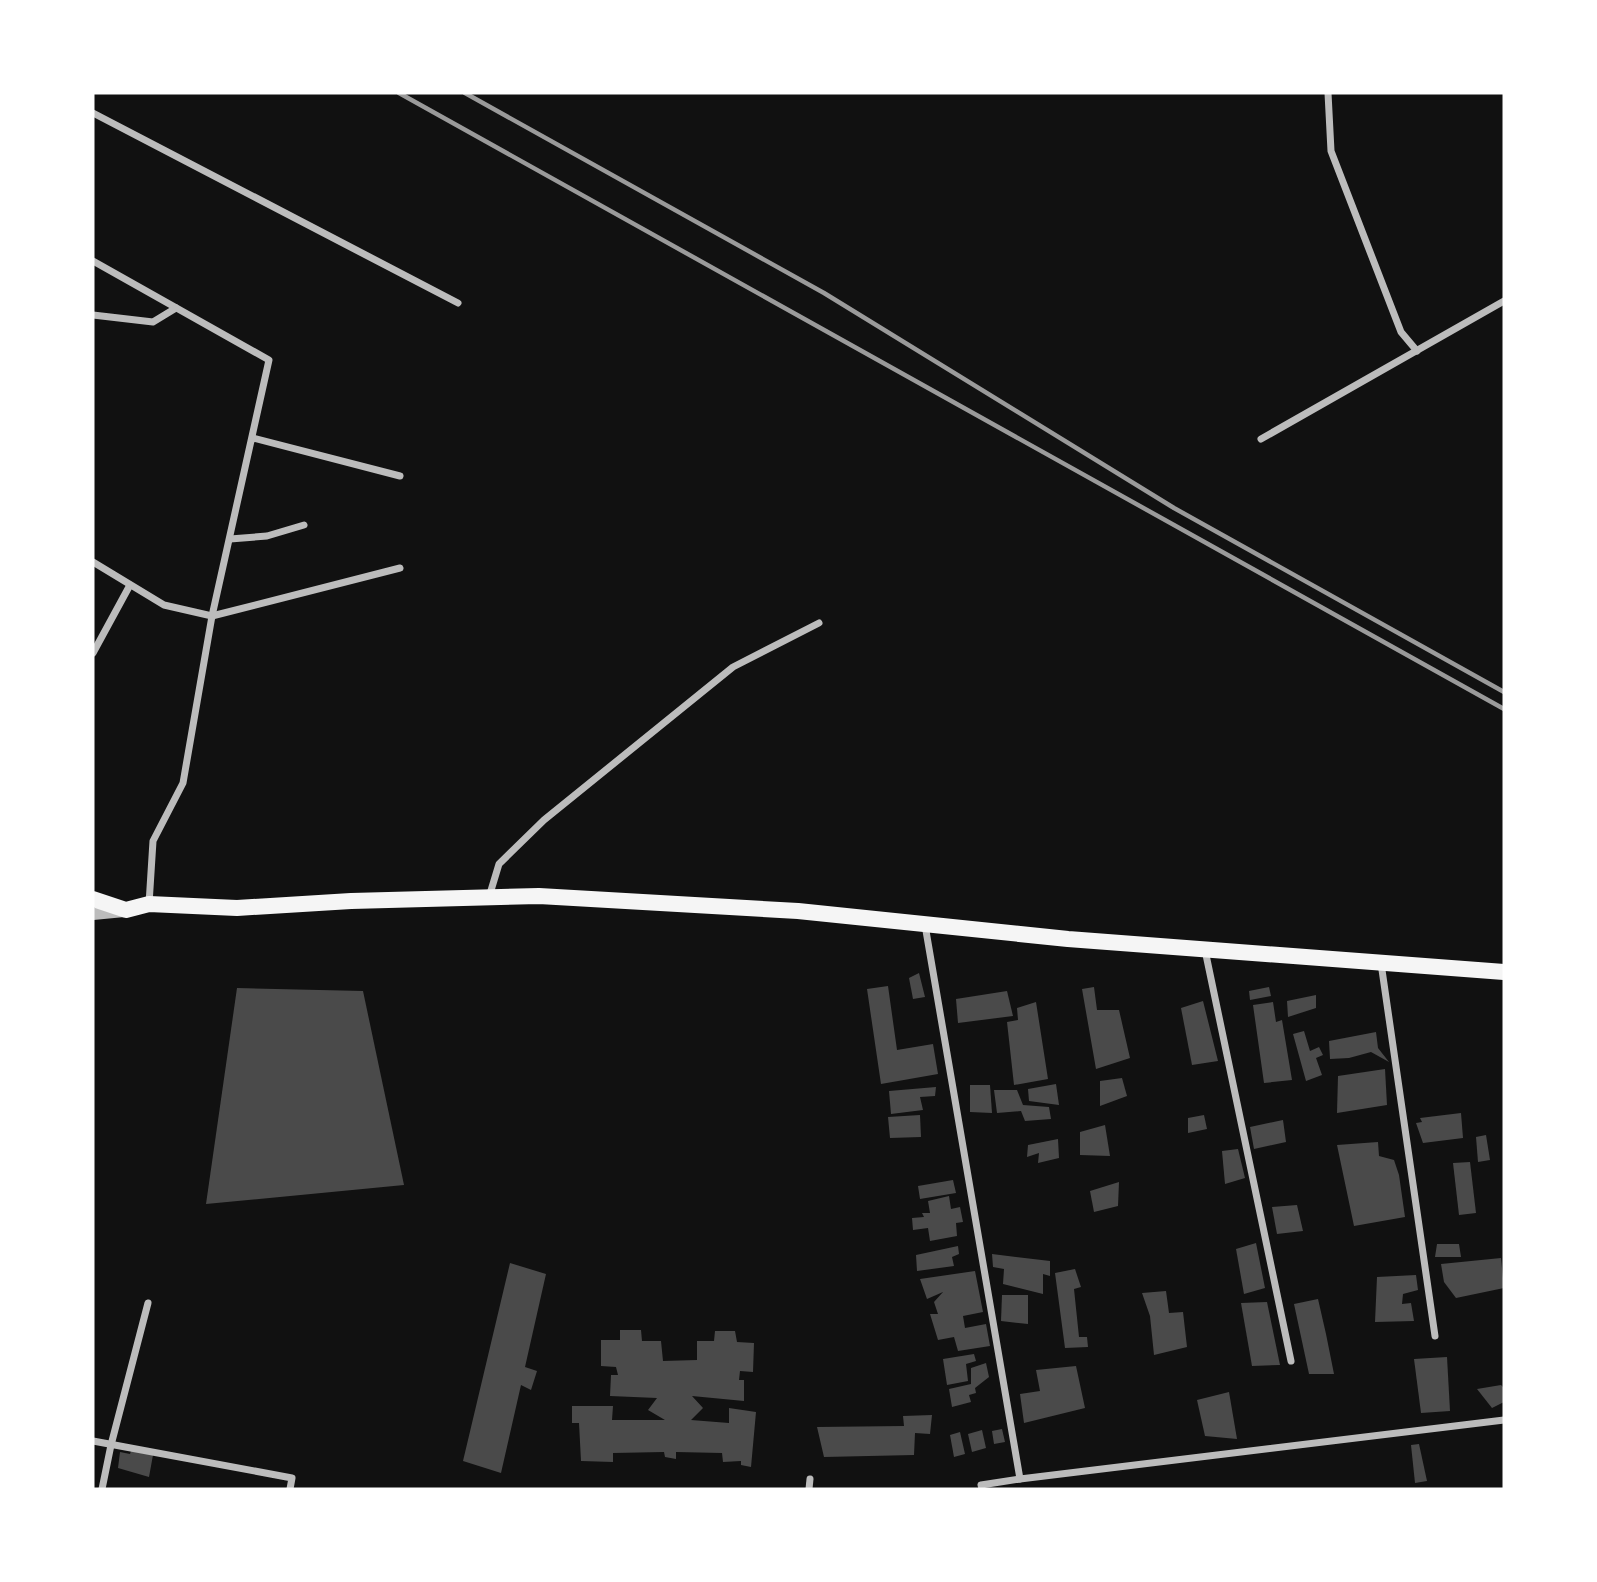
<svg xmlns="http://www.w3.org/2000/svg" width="1597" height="1582" font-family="Cabin,sans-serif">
<rect width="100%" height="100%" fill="#111"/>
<g fill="#4a4a4a">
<polygon points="919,973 925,997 913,999 909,978"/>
<polygon points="888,986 897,1050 933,1044 938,1074 881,1084 867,989"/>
<polygon points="1094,987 1097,1010 1119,1010 1130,1058 1096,1069 1082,989"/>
<polygon points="1269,987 1271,996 1250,1000 1249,991"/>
<polygon points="237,988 363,991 404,1185 206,1204"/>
<polygon points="1007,991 1013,1016 958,1023 956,999"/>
<polygon points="1316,995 1316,1008 1288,1017 1287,1001"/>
<polygon points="1203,1001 1218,1061 1192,1065 1181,1008"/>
<polygon points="1036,1002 1048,1079 1014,1085 1007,1022 1018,1020 1017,1008"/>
<polygon points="1273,1002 1276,1022 1282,1020 1292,1080 1264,1083 1253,1005"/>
<polygon points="1304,1031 1310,1051 1319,1047 1323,1055 1316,1058 1322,1075 1306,1081 1293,1034"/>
<polygon points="1376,1032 1378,1048 1389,1062 1371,1052 1349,1058 1330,1059 1329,1041"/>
<polygon points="1385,1069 1387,1105 1337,1113 1338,1076"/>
<polygon points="1122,1078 1127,1096 1100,1106 1100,1081"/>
<polygon points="1056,1084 1059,1105 1029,1101 1028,1089"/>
<polygon points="970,1085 990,1085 992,1113 970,1112"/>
<polygon points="936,1087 935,1096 920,1097 923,1110 891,1114 889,1091"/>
<polygon points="994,1090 1017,1090 1023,1105 1049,1107 1051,1119 1025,1121 1021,1111 997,1113"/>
<polygon points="1461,1113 1463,1138 1423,1143 1416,1123 1422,1122 1420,1118"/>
<polygon points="920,1115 921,1137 890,1138 888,1117"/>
<polygon points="1204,1115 1207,1129 1188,1133 1188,1118"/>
<polygon points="1283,1120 1286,1142 1254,1149 1250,1127"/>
<polygon points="1105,1125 1110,1156 1080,1155 1080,1132"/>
<polygon points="1486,1135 1490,1160 1478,1162 1476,1137"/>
<polygon points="1058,1139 1059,1158 1038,1163 1039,1153 1027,1157 1028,1145"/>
<polygon points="1378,1142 1379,1156 1394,1160 1399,1175 1405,1217 1354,1226 1337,1145"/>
<polygon points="1238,1149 1245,1178 1225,1184 1222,1151"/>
<polygon points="1470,1162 1476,1213 1459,1215 1453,1163"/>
<polygon points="953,1180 956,1193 920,1199 918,1186"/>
<polygon points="1119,1182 1118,1206 1094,1212 1090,1191"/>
<polygon points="949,1196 951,1209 960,1207 963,1222 956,1223 957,1236 930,1241 928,1228 913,1230 912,1218 924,1217 922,1213 930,1213 928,1201"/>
<polygon points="1297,1205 1303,1231 1277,1234 1272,1207"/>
<polygon points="1256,1243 1265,1288 1244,1294 1236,1249"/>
<polygon points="1437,1244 1459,1244 1461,1257 1435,1257"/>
<polygon points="958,1246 959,1254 952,1257 954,1266 917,1271 916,1255"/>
<polygon points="992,1254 1050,1261 1050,1276 1043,1274 1043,1294 1003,1284 1004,1269 993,1267"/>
<polygon points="1501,1258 1504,1288 1456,1298 1444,1282 1441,1264"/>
<polygon points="510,1263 546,1274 525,1367 537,1371 531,1390 521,1385 501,1473 463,1461"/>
<polygon points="1075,1269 1081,1287 1074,1289 1079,1337 1087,1337 1088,1347 1065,1348 1055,1273"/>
<polygon points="975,1271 983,1312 963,1316 965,1328 986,1324 990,1346 958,1351 954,1337 938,1340 930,1314 938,1314 934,1302 943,1292 927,1299 920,1279"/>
<polygon points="1416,1275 1418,1290 1403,1294 1402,1304 1411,1303 1414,1321 1375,1322 1377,1277"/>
<polygon points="1166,1291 1169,1313 1183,1312 1187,1347 1154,1355 1150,1316 1142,1293"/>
<polygon points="1002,1295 1028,1295 1028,1324 1001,1321"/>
<polygon points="1318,1299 1326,1334 1334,1374 1309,1374 1294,1304"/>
<polygon points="1267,1302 1280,1365 1252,1366 1241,1303"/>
<polygon points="620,1330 641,1330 642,1341 661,1341 663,1361 697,1360 697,1341 714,1341 715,1331 735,1331 737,1342 754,1343 753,1372 740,1371 739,1380 744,1380 744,1401 692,1396 703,1408 691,1420 729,1423 729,1408 756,1412 751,1467 741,1465 741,1461 723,1462 722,1453 676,1452 676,1459 665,1457 664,1452 613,1453 613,1462 581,1461 579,1423 572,1423 572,1406 613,1406 612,1420 665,1420 648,1410 657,1398 610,1396 611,1375 618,1375 616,1367 601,1366 601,1340 620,1340"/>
<polygon points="974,1354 976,1361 966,1364 968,1381 947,1385 943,1359"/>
<polygon points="1447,1357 1450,1411 1421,1413 1414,1359"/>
<polygon points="986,1363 989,1377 975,1388 976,1393 969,1395 971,1402 952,1407 949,1389 971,1384 971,1368"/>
<polygon points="1076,1366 1085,1408 1024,1423 1020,1394 1040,1391 1036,1370"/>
<polygon points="1501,1385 1504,1388 1504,1402 1492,1408 1477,1389"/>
<polygon points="1229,1392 1237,1439 1205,1436 1197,1400"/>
<polygon points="932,1415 930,1434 915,1433 914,1455 824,1457 817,1427 904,1426 903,1416"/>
<polygon points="1002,1429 1005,1442 994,1444 992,1431"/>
<polygon points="982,1430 986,1448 972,1452 968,1434"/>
<polygon points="960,1432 965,1454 954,1457 950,1435"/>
<polygon points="1419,1444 1427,1481 1415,1483 1411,1445"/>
<polygon points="131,1451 153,1455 149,1477 118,1468 120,1452 130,1454"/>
</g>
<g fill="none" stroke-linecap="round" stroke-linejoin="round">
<g stroke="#bcbcbc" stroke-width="7">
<polyline points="1328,93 1331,151 1401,332 1417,351"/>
<polyline points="93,113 458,303"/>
<polyline points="93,261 269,360 212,616 183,783 153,841 149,904"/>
<polyline points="93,315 153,322 176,308"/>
<polyline points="253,438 400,476"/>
<polyline points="1261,439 1504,301"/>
<polyline points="230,539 267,536 304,525"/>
<polyline points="93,562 164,605 212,616 400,568"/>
<polyline points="93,653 130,585"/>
<polyline points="489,897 499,864 544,820 733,667 819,623"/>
<polyline points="925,925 1020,1479"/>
<polyline points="1205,950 1291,1361"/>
<polyline points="1381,963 1435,1336"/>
<polyline points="93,1441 292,1478 290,1489"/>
<polyline points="102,1489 111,1445 148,1303"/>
<polyline points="809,1489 810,1479"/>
<polyline points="982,1489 981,1485 1020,1479 1504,1420"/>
</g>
<polyline stroke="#bcbcbc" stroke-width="12" points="93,914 124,911"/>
<polyline stroke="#f5f5f5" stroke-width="16" points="93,899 126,910 149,904 237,908 351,901 539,896 798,911 1068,939 1504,972"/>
<g stroke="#9a9a9a" stroke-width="4.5">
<polyline points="399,93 1504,709"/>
<polyline points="465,93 824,293 1174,508 1504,692"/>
</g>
</g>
<rect width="1597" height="1582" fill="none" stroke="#ffffff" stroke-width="189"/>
</svg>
